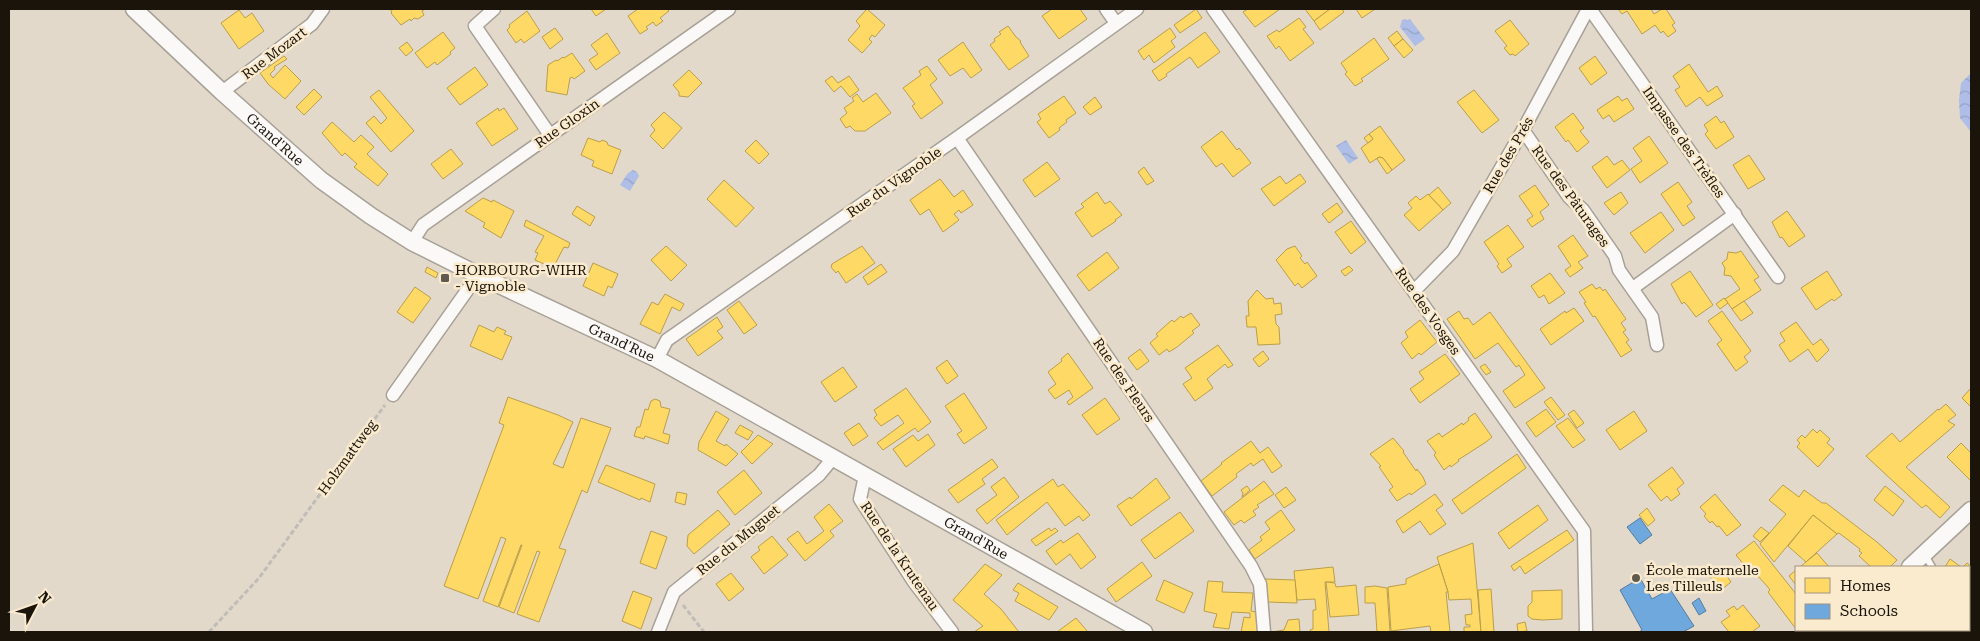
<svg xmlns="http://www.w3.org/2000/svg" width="1980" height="641" font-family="'Roboto Serif',serif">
<defs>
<pattern id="water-waves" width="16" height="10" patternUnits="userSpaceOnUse" patternTransform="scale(1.25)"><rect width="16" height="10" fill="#aebee7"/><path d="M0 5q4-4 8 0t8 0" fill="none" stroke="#95a2c5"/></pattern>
</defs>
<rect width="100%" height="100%" fill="#e2d9cb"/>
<g fill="url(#water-waves)">
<polygon points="1405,19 1407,20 1410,19 1425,39 1415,46 1400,27 1402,20"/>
<polygon points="1971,73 1971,132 1960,118 1959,100 1961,83"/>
<polygon points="1346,140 1358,158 1349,164 1336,146"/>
<polygon points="633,170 637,172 639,176 630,191 620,185 628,173"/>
</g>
<g fill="#ffd966" stroke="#ba9e4a">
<polygon points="390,9 425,9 422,11 424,15 418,19 414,18 411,21 410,19 401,25 391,13 392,12"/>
<polygon points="591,9 606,9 596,16"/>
<polygon points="638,9 667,9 669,11 660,18 663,21 656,26 653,22 646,27 648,29 640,34 628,16"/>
<polygon points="867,9 885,25 875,37 872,35 869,39 872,42 862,53 848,40 860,26 856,21"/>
<polygon points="1052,9 1080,9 1087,19 1059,39 1042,16"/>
<polygon points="1196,9 1202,18 1180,33 1174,25"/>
<polygon points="1248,9 1280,9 1255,27 1243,12"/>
<polygon points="1305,9 1330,9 1314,21"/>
<polygon points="1330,9 1342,9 1344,12 1320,30 1314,21"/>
<polygon points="1356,9 1375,9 1362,18"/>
<polygon points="1618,9 1651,9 1654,14 1662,9 1666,9 1675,23 1672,25 1676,31 1668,37 1663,31 1661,33 1655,25 1642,34 1627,11 1622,14"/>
<polygon points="239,10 245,18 252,13 264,31 239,49 221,23"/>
<polygon points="527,11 540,31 524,43 521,39 516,43 507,30 510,27 509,25"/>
<polygon points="1299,18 1306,27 1303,29 1314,43 1290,61 1279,46 1276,49 1267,36 1277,30 1279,32"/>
<polygon points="1510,20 1529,44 1515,56 1513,54 1510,55 1504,48 1507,46 1495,31"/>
<polygon points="1008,26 1016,37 1021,41 1020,42 1029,56 1009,70 990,45 995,41 994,39 1001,34 999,32"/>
<polygon points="555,28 563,39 550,49 542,37"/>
<polygon points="1170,28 1176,37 1171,41 1175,47 1154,63 1149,55 1144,60 1138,51"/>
<polygon points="1397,31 1403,39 1394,46 1388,38"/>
<polygon points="443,32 455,48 450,52 451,54 437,65 435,62 427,68 415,53"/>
<polygon points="1205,32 1220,52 1198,68 1190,57 1166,74 1167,76 1159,81 1152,71"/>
<polygon points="607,33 620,53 596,70 589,60 598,54 591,45"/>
<polygon points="1374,38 1389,59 1361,79 1363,81 1355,86 1345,74 1347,72 1341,63"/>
<polygon points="1403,39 1413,50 1404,58 1394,46"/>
<polygon points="407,42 413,50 406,56 399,48"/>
<polygon points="963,42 982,70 971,78 963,68 950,76 938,60"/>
<polygon points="572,53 585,71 574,79 572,77 570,78 567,95 546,91 548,65 556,60 557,61 563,57 564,58"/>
<polygon points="284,56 287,59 274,67 275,69 270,74 273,78 285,65 301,81 285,99 268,84 260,73"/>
<polygon points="1595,56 1607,73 1591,85 1579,68"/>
<polygon points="1689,64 1708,92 1717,86 1723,96 1707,106 1700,97 1686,107 1675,90 1680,87 1673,76"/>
<polygon points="927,66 937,79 930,85 943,103 921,119 912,106 915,104 903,88 921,75 919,71"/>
<polygon points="475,67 488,85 460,105 447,88"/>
<polygon points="689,70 702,83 688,97 679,96 679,92 673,85"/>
<polygon points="832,76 838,83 849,76 859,90 850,97 841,86 834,92 825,81"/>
<polygon points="314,89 322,97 304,115 296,107"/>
<polygon points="379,90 414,131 391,152 366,123 374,116 381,124 387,118 370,97"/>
<polygon points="1474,90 1499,120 1482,133 1457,102"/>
<polygon points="876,93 891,113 865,131 855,131 850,126 846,128 840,119 847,113 844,108 854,101 852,98 857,94 863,102"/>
<polygon points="1064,96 1076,113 1066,120 1067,122 1059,128 1060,130 1049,138 1037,122 1041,119 1038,114"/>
<polygon points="1618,96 1622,101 1627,98 1634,109 1614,122 1609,115 1603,119 1597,110"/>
<polygon points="1095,97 1102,107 1090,115 1083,107"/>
<polygon points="498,108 499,111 504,108 518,129 492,146 476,123"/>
<polygon points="664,112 682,128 663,149 650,136 655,130 651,125"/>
<polygon points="1573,113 1584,128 1580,131 1589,142 1577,152 1568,140 1566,142 1555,127"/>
<polygon points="1716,116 1721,123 1724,121 1734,137 1716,149 1705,134 1708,131 1704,125"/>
<polygon points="332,122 354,142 361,135 374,147 367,154 388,174 378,186 354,167 357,164 345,153 342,156 322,133"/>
<polygon points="1380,126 1405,160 1392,170 1383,158 1379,157 1370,163 1361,148 1373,139 1369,134"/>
<polygon points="1222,131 1237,150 1239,148 1251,163 1233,177 1222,163 1216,167 1201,147"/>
<polygon points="1369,134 1373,139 1368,143 1364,138"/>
<polygon points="1649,136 1668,163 1640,183 1631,169 1642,161 1633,148"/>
<polygon points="588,138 600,142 602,140 607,142 608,145 621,150 612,174 592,166 594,161 581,155"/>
<polygon points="756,140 769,154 759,164 745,151"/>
<polygon points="451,149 463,164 443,179 431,164"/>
<polygon points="1749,155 1765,179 1748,189 1733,165"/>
<polygon points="1607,156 1614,165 1622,160 1630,170 1607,188 1592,167"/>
<polygon points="1379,157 1383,158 1392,170 1387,174 1377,159"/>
<polygon points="1047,162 1060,179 1035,197 1023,180"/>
<polygon points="1144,167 1154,181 1147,185 1138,172"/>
<polygon points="1300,174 1306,182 1274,206 1261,189 1280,176 1286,184"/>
<polygon points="940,179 954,197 963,190 973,205 961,213 959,210 954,214 959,220 943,232 929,209 920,215 910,200"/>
<polygon points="724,180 754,208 736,227 707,199"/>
<polygon points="1678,182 1692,202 1687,206 1695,218 1683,226 1661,194"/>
<polygon points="1535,185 1549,205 1540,212 1544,219 1532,227 1527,220 1533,216 1519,196"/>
<polygon points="1438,187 1451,203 1443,210 1429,195"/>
<polygon points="1097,192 1105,204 1110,201 1122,215 1115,220 1116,221 1092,237 1075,213 1084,207 1081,204"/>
<polygon points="1621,192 1628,203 1614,215 1604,203"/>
<polygon points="1428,194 1443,210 1419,231 1404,215 1412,208 1408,203 1416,196 1420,200"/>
<polygon points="483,198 492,202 493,200 514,211 501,238 483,227 485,223 465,211"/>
<polygon points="1337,203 1343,212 1329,223 1322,214"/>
<polygon points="577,206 595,217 590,226 572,214"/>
<polygon points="1787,211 1805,236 1789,247 1782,237 1780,238 1772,222"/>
<polygon points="1661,212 1674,230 1645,253 1630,233"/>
<polygon points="526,220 570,243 568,248 564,247 553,268 535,260 538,253 535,252 544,236 524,226"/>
<polygon points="1351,221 1366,242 1351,254 1335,232"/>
<polygon points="1508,225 1524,247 1507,259 1512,266 1502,273 1497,266 1499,264 1484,242"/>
<polygon points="1573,235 1588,256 1578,262 1583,268 1570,277 1565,270 1571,266 1558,246"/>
<polygon points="666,246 687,265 671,281 651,260"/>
<polygon points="862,246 875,263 846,283 838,271 836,273 831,267 832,264"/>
<polygon points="1295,246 1302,256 1300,258 1305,264 1307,262 1317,276 1302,288 1298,283 1295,286 1276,260 1287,249"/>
<polygon points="1741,251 1759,277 1754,280 1761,290 1732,309 1725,299 1740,289 1731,276 1724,275 1725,268 1722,263 1727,259 1728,252 1736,253"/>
<polygon points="1107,252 1119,268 1089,291 1077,275"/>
<polygon points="487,263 494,266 492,269 485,266"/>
<polygon points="593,263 618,274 612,288 608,286 604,296 583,286"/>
<polygon points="881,264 887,272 868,285 863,277"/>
<polygon points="1349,266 1353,270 1345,276 1341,271"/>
<polygon points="427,267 438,273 436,278 425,272"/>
<polygon points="1690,271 1713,305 1696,317 1687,305 1684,302 1682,304 1671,284"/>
<polygon points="1827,271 1842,295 1834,301 1832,299 1816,310 1801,288"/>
<polygon points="1550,273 1565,293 1549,304 1544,295 1539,298 1531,286"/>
<polygon points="1592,284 1596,289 1600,287 1603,291 1605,289 1626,319 1621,323 1626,330 1623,332 1629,340 1626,342 1632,350 1621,357 1595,316 1593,317 1584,303 1586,302 1579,292"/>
<polygon points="415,287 431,298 413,323 397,312"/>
<polygon points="1257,290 1266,299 1273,298 1274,304 1281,303 1282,314 1275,315 1276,324 1279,327 1280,344 1258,345 1256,327 1247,327 1246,316 1249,316 1248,301"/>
<polygon points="665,294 684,304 680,311 672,307 660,334 640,324 652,302 658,305"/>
<polygon points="1724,298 1728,303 1720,309 1716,304"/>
<polygon points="739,301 757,325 744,334 727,310"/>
<polygon points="1744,301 1753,313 1741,321 1732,309"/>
<polygon points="1574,308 1584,321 1551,345 1540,329 1565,311 1566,313"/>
<polygon points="1459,311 1464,319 1468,318 1473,325 1490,312 1545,388 1515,408 1503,391 1525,375 1519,365 1516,367 1498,343 1475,359 1447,319"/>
<polygon points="1722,311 1751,351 1744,357 1748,362 1736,371 1717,344 1722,340 1708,321"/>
<polygon points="1191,313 1200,325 1192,331 1194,333 1177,347 1169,352 1167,349 1159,355 1150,343 1158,336 1156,334 1172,320 1174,322 1181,316 1183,318"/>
<polygon points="717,317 723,327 717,331 723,338 698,356 686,339"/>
<polygon points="1420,320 1437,342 1421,355 1419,353 1412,359 1401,343 1408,337 1405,332"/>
<polygon points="1796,322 1813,345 1821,339 1829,350 1817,362 1808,349 1790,362 1779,345 1785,341 1780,333"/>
<polygon points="479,325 494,332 497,327 506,331 504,334 512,337 502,360 470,346"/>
<polygon points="1218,345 1233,365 1228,368 1225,364 1207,379 1213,388 1195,401 1183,384 1192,378 1185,368"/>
<polygon points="1140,349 1149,361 1137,370 1128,358"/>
<polygon points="1263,351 1269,359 1259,367 1253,359"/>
<polygon points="1068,353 1093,388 1069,405 1067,402 1073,397 1069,390 1055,399 1048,390 1056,384 1048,372 1062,361 1061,359"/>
<polygon points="1445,354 1460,374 1420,403 1410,389 1424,379 1419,372"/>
<polygon points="947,360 958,376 947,384 936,368"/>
<polygon points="1485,364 1491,372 1486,375 1480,367"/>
<polygon points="843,367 857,387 835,402 821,382"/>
<polygon points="906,388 931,422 918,432 915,428 883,450 877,443 904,423 898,415 881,426 874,418 877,415 874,410"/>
<polygon points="1971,388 1971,407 1962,398"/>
<polygon points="964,393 987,428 964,444 957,434 962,431 945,406"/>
<polygon points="508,397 558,415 573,422 553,464 563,468 581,418 611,428 587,493 582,490 559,548 566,550 539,622 517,614 540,552 537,551 514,613 499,607 522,545 521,545 498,607 483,601 506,539 501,537 478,599 444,586 504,425 499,423"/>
<polygon points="1551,397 1565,415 1558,420 1544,402"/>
<polygon points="1105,398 1120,419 1097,435 1082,415"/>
<polygon points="655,399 660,401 661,407 670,409 663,433 670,435 668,444 645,436 644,439 634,436 637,427 640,427 645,409 648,410 651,401"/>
<polygon points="1946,404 1956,415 1948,421 1955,425 1906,467 1950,507 1940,518 1926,505 1922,508 1866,456 1892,433 1900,442 1938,409 1939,410"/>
<polygon points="1546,409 1556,422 1536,437 1526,423"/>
<polygon points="1574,410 1584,423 1577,428 1568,414"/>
<polygon points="716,411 729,419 716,441 725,446 726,444 738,454 726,466 698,450 699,442"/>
<polygon points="1634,411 1647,431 1620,450 1606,430"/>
<polygon points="1475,413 1492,437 1486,442 1458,460 1459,461 1451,467 1450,465 1444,470 1434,455 1436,453 1427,441 1439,433 1442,437 1462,423 1463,425 1469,420 1468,418"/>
<polygon points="1568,418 1585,440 1573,448 1556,426"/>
<polygon points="859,423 868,436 853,446 844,433"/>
<polygon points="740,425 753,432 748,440 735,433"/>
<polygon points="1813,429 1817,433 1820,430 1830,439 1827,443 1834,449 1818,467 1797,447 1800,443 1797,440 1802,435 1805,438"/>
<polygon points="928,434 935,445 906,467 893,449 913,435 918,441"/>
<polygon points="758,435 773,444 752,464 741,452"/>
<polygon points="1393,438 1404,451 1403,452 1416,471 1417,469 1423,477 1426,484 1411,495 1410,493 1397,501 1389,490 1393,487 1379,467 1381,466 1370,454"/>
<polygon points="1251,441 1260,453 1268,447 1282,466 1272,473 1263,459 1253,466 1251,463 1236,474 1237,477 1212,496 1201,481 1222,464 1221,463"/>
<polygon points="1961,443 1971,453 1971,481 1947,457"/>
<polygon points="1517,454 1526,468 1462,514 1452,500"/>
<polygon points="992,459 998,467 982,479 985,484 958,503 948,490"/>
<polygon points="606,465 655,484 650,502 641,498 640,500 598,482"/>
<polygon points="1672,467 1684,483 1677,489 1680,494 1671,501 1667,496 1661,501 1648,485"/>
<polygon points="744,470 762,493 735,515 717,492"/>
<polygon points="1004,477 1019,497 987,524 976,510 997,495 991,487"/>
<polygon points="1156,478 1170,498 1131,526 1117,506 1130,497 1131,499"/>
<polygon points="1053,479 1058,487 1063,484 1090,515 1083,521 1079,516 1065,526 1047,502 1007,535 996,520"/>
<polygon points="1264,481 1274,494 1257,505 1259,507 1253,511 1256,515 1244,523 1241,520 1234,525 1224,512"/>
<polygon points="1783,485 1799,497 1804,490 1822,503 1826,503 1877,542 1897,560 1890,567 1871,567 1859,556 1862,553 1859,551 1860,549 1839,533 1837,534 1813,515 1774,562 1760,544 1786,514 1769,500"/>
<polygon points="1247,486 1250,490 1242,497 1243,493 1241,490"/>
<polygon points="1885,486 1904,501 1893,516 1874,500"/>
<polygon points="1286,487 1296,500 1284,508 1275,495"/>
<polygon points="677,492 687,494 685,505 675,502"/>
<polygon points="1435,494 1443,505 1436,510 1446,524 1430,535 1420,521 1403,533 1396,521"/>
<polygon points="1715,494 1741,525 1727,536 1719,526 1717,527 1712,521 1710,523 1704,516 1706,514 1700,507"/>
<polygon points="829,504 843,521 830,531 834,536 805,561 787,539 798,531 807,544 824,531 814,517"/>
<polygon points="1538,505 1548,520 1509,549 1498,533"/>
<polygon points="1647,508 1655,520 1648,526 1639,515"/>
<polygon points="718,510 730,524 694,554 687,546 688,535"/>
<polygon points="1281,510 1295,530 1255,559 1249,550 1262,540 1260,537 1270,529 1265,522"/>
<polygon points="1180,512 1194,531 1155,559 1141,540"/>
<polygon points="1813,515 1837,534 1806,562 1788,546"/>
<polygon points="1761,527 1769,533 1760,542 1753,536"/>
<polygon points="1049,528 1051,531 1055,528 1058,531 1036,546 1031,540"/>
<polygon points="1567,530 1574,540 1525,574 1520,566 1514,571 1511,566"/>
<polygon points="651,531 667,537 656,569 640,563"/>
<polygon points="1078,533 1096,557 1081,569 1070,554 1056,565 1046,551 1061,540 1063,543"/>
<polygon points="772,536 788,555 764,574 751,557 760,550 758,547"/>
<polygon points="1754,541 1796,594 1796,629 1768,592 1770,590 1767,586 1756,574 1753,576 1736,555"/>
<polygon points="1473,543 1481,632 1464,632 1464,627 1470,627 1470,625 1466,625 1465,615 1472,614 1471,599 1449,600 1448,592 1437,557"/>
<polygon points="1817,553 1829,567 1800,567 1806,562"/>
<polygon points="1950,559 1961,567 1945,567"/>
<polygon points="1142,562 1152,576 1116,602 1107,589"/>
<polygon points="1967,563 1971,566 1971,596 1969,598 1969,567 1963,567"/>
<polygon points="985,564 1002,575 984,594 1001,609 1019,632 974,632 983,626 953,600"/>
<polygon points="1439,564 1448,592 1446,592 1450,632 1431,632 1430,626 1391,631 1388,587 1406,584 1406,579"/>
<polygon points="1333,567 1335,582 1325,582 1329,632 1311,632 1310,630 1313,629 1313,610 1316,610 1315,599 1297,600 1294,571"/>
<polygon points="1721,568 1731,582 1721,590 1710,577"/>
<polygon points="1796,570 1796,585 1789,576"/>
<polygon points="731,573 744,589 729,601 716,584"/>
<polygon points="1265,579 1295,580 1297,603 1267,602"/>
<polygon points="1164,580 1193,593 1184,613 1156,600"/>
<polygon points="1208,581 1223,582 1222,592 1253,593 1251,611 1256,612 1258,632 1241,632 1244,617 1250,618 1250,613 1232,612 1229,629 1213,627 1217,614 1204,611"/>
<polygon points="1326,582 1335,583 1336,587 1356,585 1359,615 1330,617"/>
<polygon points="1018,583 1058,607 1049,620 1015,601 1019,593 1013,590"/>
<polygon points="1375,586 1387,588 1390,632 1377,632 1375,603 1365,603 1365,587"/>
<polygon points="1491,589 1494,632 1481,632 1478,590"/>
<polygon points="1562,590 1562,619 1542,620 1532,619 1528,616 1528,606 1532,602 1532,591"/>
<polygon points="633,591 652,598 641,629 622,621"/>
<polygon points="1743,605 1760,626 1752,632 1729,632 1721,622 1730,616 1726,611 1734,606 1737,610"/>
<polygon points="1076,618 1088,632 1057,632"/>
<polygon points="1299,619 1300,632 1271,632 1284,630 1288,620"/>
<polygon points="1525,622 1527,631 1518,632 1517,624"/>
<polygon points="1881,630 1903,630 1905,632 1883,632"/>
<polygon points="1909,630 1928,630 1925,632 1912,632"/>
</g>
<g fill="#6fa8dc" stroke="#567c9d">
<polygon points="1640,518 1652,535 1640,544 1627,527"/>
<polygon points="1640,578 1652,599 1670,589 1694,626 1683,632 1639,632 1642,630 1620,590"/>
<polygon points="1699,598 1706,611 1699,615 1692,603"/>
</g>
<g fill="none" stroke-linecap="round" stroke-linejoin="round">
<defs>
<g id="service">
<polyline points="1925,555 1932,567"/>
<polyline points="1969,624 1971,627"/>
<polyline points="1851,630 1853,632"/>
</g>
<g id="minor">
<polyline points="494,9 475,26 550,135"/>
<polyline points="1106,9 1116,23"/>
<polyline points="1213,9 1584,531 1586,632"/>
<polyline points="1590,9 1778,277"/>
<polyline points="222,92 312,24 323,9"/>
<polyline points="1523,130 1569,197 1583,210 1615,256 1619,270 1652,317 1657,345"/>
<polyline points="957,138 1251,566 1260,584 1264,632"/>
<polyline points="412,242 423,225 729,9"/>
<polyline points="1633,288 1735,214"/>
<polyline points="1414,291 1453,251 1523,130 1588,9"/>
<polyline points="657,359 667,340 957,138 1137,9"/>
<polyline points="393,395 478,275"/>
<polyline points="865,476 860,499 914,582 952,632"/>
<polyline points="658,632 674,592 819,475 833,458"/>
</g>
<g id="tertiary">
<path id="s1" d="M134 9 222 92 321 180 371 216 412 242 478 275 657 359 1144 632"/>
<polyline points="1910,567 1971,510"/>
<polyline points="1826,632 1830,630"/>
</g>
</defs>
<use href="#service" stroke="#a7a096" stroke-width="9"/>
<use href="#minor" stroke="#a7a096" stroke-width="15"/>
<use href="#tertiary" stroke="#a7a096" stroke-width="19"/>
<g stroke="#c0bcb7" stroke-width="3" stroke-dasharray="5 2.5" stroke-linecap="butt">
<polyline points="683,605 704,632"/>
<polyline points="209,632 259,578 385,405"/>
</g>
<use href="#service" stroke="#fbf9f7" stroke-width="6"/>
<use href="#minor" stroke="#fbf9f7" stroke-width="12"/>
<use href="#tertiary" stroke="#fbf9f7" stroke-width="16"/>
</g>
<g fill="#60594e" stroke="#faeace" stroke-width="2">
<rect x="440" y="273" width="10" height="10" rx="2.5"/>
<circle cx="1636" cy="578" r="5"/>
</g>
<g text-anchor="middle" stroke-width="5" stroke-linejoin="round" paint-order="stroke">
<g font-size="14" fill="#1a140a" stroke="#faeace">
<text transform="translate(274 53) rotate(-37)" y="5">Rue Mozart</text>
<text transform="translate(567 123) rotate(-35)" y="5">Rue Gloxin</text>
<text dy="5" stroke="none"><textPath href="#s1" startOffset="192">Grand'Rue</textPath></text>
<text transform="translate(1684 142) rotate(55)" y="5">Impasse des Trèfles</text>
<text transform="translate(1508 155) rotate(-60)" y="5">Rue des Prés</text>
<text transform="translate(894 182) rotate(-35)" y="5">Rue du Vignoble</text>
<text transform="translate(1571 196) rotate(54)" y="5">Rue des Pâturages</text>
<text transform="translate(1428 311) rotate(55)" y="5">Rue des Vosges</text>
<text dy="5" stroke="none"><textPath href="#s1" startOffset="596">Grand'Rue</textPath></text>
<text transform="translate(1124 380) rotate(56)" y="5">Rue des Fleurs</text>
<text transform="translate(347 457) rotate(-54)" y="5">Holzmattweg</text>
<text dy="5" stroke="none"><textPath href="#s1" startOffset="1001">Grand'Rue</textPath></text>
<text transform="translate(738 540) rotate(-39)" y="5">Rue du Muguet</text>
<text transform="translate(900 556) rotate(56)" y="5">Rue de la Krutenau</text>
</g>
<g font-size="14" fill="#1a140a" stroke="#faeace" text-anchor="start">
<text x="455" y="275">HORBOURG-WIHR<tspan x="455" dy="16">- Vignoble</tspan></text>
<text x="1646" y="575">École maternelle<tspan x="1646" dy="16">Les Tilleuls</tspan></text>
</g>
</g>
<rect width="1980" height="641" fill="none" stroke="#1a140a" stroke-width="20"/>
<rect x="1795" y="566" width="175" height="65" fill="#faeace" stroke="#a09480"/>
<rect x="1805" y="578" width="25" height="15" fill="#ffd966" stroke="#a09480"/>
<text x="1840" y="591" font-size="15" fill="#1a140a">Homes</text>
<rect x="1805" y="604" width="25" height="15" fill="#6fa8dc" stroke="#a09480"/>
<text x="1840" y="616" font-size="15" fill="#1a140a">Schools</text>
<g transform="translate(35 606) rotate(49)" stroke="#faeace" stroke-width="4" paint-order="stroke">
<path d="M0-4L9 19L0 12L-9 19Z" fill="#1a140a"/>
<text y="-8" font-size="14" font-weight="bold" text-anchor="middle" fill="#1a140a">N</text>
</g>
</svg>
